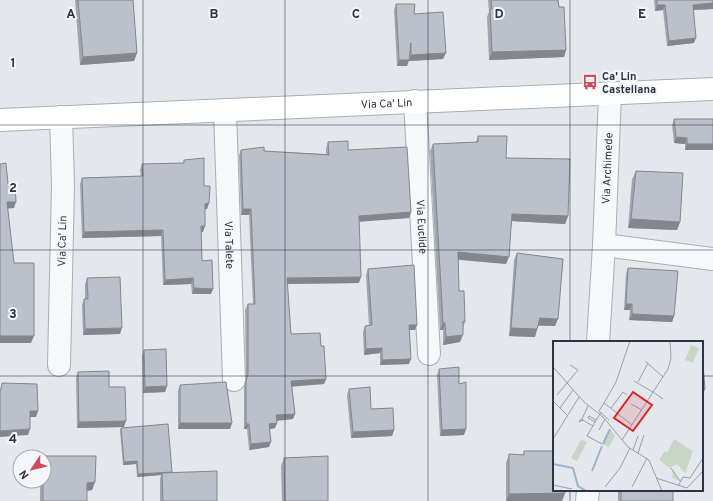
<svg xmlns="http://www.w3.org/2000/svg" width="713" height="501" font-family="Overpass,sans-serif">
<rect width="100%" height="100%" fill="#e4e7ec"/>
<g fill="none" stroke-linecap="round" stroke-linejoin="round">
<defs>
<g id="street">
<path id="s1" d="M415 101 429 354"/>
<path id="s2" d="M225 110 234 380"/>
<polyline points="604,245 713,259"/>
<path id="s3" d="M598 342 604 245 610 93"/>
<path id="s4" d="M59 365 63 185 61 117"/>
<polyline points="587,501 588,490"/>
</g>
<g id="secondary">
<path id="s5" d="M0 120 713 89"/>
</g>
</defs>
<use href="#street" stroke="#a9aeb7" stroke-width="24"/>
<use href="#secondary" stroke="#a9aeb7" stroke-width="24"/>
<use href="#street" stroke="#f7f8fa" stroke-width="22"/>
<use href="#secondary" stroke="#fff" stroke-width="22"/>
</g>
<g fill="#a1a5ae">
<polygon points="75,0 133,0 137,53 134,61 80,65"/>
<polygon points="488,0 558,0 566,50 564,57 489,60 487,17 489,12"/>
<polygon points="654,0 713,0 713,9 694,10 694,43 667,46 663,10 655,11"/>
<polygon points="396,4 414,14 443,59 409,61 409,60 407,66 397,66 394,10"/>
<polygon points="674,119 713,119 685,150 685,144 674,143 672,125"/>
<polygon points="478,136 506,158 568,216 565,224 512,221 506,264 458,260 459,291 465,322 463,328 460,342 443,345 443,330 440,330 430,151 433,144 476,142"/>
<polygon points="328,142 348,150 411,212 409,218 359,221 359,283 287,284 291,334 321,346 326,379 324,384 292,386 295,414 293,419 276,421 277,423 275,428 270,429 269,447 249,450 247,429 244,429 244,387 246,380 245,310 248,304 253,304 249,215 241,215 239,155 241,150 326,154 326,148"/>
<polygon points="184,160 204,186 209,203 207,209 205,209 203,232 201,232 202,261 211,294 192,294 191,284 163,285 161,236 82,238 80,184 82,178 141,176 140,170 142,164 183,163"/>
<polygon points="636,171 680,222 677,230 628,228 632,179"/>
<polygon points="517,253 555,326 538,326 535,337 509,336 514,260"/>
<polygon points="628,268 674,316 672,322 629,320 630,310 624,310 626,274"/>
<polygon points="368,269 417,325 415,330 409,330 409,364 380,365 380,353 364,355 363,332 365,326 369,326 366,275"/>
<polygon points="87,278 120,334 83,335 82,305 84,299 85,299 85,284"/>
<polygon points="144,350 167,386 165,392 143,393 142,356"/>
<polygon points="439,369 459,384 464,435 440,436 437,375"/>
<polygon points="78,372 109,387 124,427 77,428 76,378"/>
<polygon points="180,385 232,423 230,429 178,429 178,391"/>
<polygon points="349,389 371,409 394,430 392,436 351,438 347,395"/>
<polygon points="121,428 172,472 217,501 160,501 160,479 161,475 137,477 136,464 123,465 120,431"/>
<polygon points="524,451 565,493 562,501 506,501 506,463 509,454 523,455"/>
<polygon points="284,458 328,501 282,501 281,466"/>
<polygon points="40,481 44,481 95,482 92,490 87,491 87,501 40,501"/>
<rect x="618" y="490" width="55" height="11"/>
</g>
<g fill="#83868d">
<polygon points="713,3 713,9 691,10 693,5"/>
<polygon points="657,5 665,5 663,10 655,11"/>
<polygon points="696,38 694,43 667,46 669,41"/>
<polygon points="566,50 564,57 489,60 492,52"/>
<polygon points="137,53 134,61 80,65 83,57"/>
<polygon points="446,53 443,59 409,61 411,55"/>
<polygon points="399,60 409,60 407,66 397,66"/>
<polygon points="676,137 687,138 685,144 674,143"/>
<polygon points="687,144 713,144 713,150 685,150"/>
<polygon points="7,202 16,202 14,208 4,209"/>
<polygon points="209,203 207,209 203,209 205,204"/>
<polygon points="243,209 251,209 249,215 241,215"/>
<polygon points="411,212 409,218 357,222 359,216"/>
<polygon points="512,214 568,216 565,224 510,221"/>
<polygon points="631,219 680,222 677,230 628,228"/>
<polygon points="201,226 205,226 203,232 199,232"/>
<polygon points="163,230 161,236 82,238 84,232"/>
<polygon points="458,252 509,257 506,264 455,259"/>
<polygon points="361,277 359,283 285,284 287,278"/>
<polygon points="193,278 191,284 163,285 165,280"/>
<polygon points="194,288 213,289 211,294 192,294"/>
<polygon points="626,304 632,304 630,310 624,310"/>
<polygon points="632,314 674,316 672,322 629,320"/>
<polygon points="540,318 558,319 555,326 537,325"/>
<polygon points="443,323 445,323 443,330 440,330"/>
<polygon points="409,325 417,325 415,330 407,330"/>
<polygon points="122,328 120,334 83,335 85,329"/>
<polygon points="511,328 537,329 535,337 509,336"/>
<polygon points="463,335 460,342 443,345 446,337"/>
<polygon points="0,336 34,336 31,343 0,343"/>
<polygon points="382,348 380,353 364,355 366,349"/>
<polygon points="411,359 409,364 380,365 382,360"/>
<polygon points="326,379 324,384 289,387 291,381"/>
<polygon points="167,386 165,392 143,393 145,387"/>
<polygon points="702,389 705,389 702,398"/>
<polygon points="30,411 38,411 36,417 28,417"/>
<polygon points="295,414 293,419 274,421 276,415"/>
<polygon points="126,421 124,427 77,428 79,422"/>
<polygon points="180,423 232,423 230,429 178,429"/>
<polygon points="277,423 275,428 267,430 269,424"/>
<polygon points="246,424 249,424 247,429 244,429"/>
<polygon points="30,429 28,435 0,437 0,431"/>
<polygon points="466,429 464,435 440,436 442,430"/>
<polygon points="394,430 392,436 351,438 353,432"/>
<polygon points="271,442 269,447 249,450 251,444"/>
<polygon points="137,461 136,464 123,465 124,462"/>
<polygon points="172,472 171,475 162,473 161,475 137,477 138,474"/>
<polygon points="95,482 92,490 84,491 87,483"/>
<polygon points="565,493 562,501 506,501 509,494"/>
</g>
<g fill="#bbc0ca" stroke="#83868d">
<polygon points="78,0 133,0 137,53 83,57"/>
<polygon points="491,0 558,0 559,7 564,7 566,50 492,52 490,9 492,9"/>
<polygon points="657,0 713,0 713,3 693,5 696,38 669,41 665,5 657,5"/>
<polygon points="396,4 415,4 414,14 443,12 446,53 411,55 411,43 409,60 399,60"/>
<polygon points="674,119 713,119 713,144 687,144 687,138 676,137"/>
<polygon points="478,136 507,136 506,158 570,159 568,216 512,214 509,257 458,252 459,291 464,291 465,322 463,321 463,335 446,337 445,323 443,323 433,144 478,142"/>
<polygon points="348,141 348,150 407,147 411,212 359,216 361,277 287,278 291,334 320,333 321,346 324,346 326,379 291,381 295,414 276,415 277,423 269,424 271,442 251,444 249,424 246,424 246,381 248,374 248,304 255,304 251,209 243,209 241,150 264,147 264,151 329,155 328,142"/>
<polygon points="204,158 204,186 210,186 209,203 205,204 205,226 201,226 202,261 212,260 213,289 194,288 193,278 165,280 163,230 84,232 82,178 143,176 142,164 184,163 184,160"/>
<polygon points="6,163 8,184 15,183 16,202 7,202 14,263 34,263 34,336 0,336 0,164"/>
<polygon points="636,171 683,173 680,222 631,219"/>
<polygon points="517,253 563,259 558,319 540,318 537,329 511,328"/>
<polygon points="414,265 417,325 409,325 411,359 382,360 382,348 366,349 365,326 372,325 368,269"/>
<polygon points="628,268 678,271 674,316 632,314 632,304 626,304"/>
<polygon points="120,277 122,328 85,329 84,299 88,299 87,278"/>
<polygon points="166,349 167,386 145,387 144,350"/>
<polygon points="702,353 705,389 702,389"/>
<polygon points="459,367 459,384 466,382 466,429 442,430 439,369"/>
<polygon points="109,371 109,387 125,387 126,421 79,422 78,372"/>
<polygon points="226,382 232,423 180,423 180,385"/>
<polygon points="2,383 37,384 38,411 30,411 30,429 0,431 0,389 1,389"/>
<polygon points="370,387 371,409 393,408 394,430 353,432 349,389"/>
<polygon points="168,424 172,472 138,474 137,461 124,462 121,428"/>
<polygon points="524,451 554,451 554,490 565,490 565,493 509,494 509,454 524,455"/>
<polygon points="43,456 96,456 95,482 87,483 87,501 43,501 43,481 44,481 44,457 43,457"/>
<polygon points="328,456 328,501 285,501 284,458"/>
<polygon points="217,471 217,501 163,501 162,473"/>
<rect x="621" y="490" width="52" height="11"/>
</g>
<path fill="none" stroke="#2b3445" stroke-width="1" stroke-opacity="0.55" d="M143 0V501M285 0V501M428 0V501M570 0V342M0 125H713M0 250H713M0 376H554M702 376H713M570 490V501"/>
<defs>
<symbol id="bus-bare" viewBox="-9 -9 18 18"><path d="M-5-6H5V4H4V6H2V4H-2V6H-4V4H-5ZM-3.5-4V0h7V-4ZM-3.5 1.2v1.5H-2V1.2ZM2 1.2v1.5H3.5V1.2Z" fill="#d1495b" stroke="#f4f6f9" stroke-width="2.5" paint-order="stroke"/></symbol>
</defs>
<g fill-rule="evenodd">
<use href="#bus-bare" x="579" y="71" width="22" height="22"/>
</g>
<g text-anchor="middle" stroke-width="4" stroke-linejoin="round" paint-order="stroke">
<g font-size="11" font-weight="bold" fill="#2b3445" stroke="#f4f6f9" text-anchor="start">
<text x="602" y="80">Ca' Lin<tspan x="602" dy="13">Castellana</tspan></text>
</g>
<g font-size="11" fill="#2b3445" stroke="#f4f6f9">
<text dy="4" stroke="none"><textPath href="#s5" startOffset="387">Via Ca' Lin</textPath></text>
<text dy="4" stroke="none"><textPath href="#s3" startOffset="174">Via Archimede</textPath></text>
<text dy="4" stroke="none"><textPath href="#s1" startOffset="126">Via Euclide</textPath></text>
<text dy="4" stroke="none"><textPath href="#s4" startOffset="124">Via Ca' Lin</textPath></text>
<text dy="4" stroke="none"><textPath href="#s2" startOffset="135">Via Talete</textPath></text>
</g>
</g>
<g transform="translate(553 341)">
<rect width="150" height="150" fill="#e4e7ec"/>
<path d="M138 4 146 7 140 22 132 19ZM57 88 62 95 56 106 50 103ZM121 98 140 110 132 132 124 123 117 127 119 129 126 140 120 137 119 129 106 119 112 110 114 112ZM28 99 34 101 24 120 18 117Z" fill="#c9d6c5"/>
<path fill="none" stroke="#9fb4cc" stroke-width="2" d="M50 103 57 88M0 123 20 127 25 145 33 150M39 130 49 105"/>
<path fill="none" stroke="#9a9fa9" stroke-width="1" d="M77 0 63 41 51 62 79 84M92 20 110 36M0 26 31 61 50 76 75 106 96 119 109 150M81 40 100 51M85 41 95 22M14 42 25 29 17 24M100 51 110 58M4 54 14 42M0 60 14 74M51 62 46 70 56 79M78 63 89 69M7 67 20 49M58 67 70 51 74 54M48 71 34 95 49 103M29 78 35 65M30 79 26 81 28 78 40 85M42 81 35 77 36 75 43 79M46 89 52 78M0 98 26 56M69 99 115 28 118 17 117 0M80 109 85 95M85 112 91 94M118 127 127 140M103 137 134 147 150 130M0 144 19 148M125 145 130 136 137 137 150 117M52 146 67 127 77 107M79 146 94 117"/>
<path fill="#d62828" fill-opacity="0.15" stroke="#d62828" stroke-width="2" d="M80 51 99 64 80 90 61 77Z"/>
<rect width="150" height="150" fill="none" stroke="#2b3445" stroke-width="2"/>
</g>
<g font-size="13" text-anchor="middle" font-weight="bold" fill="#2b3445" stroke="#f4f6f9" stroke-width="4" stroke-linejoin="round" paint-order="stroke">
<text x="71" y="18">A</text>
<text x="214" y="18">B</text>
<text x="356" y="18">C</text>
<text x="499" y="18">D</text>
<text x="642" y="18">E</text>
<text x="13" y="67">1</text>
<text x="13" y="192">2</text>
<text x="13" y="318">3</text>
<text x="13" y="443">4</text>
</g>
<g transform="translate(32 469) rotate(235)"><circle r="19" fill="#f4f6f9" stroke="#a4a8b1"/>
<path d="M0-3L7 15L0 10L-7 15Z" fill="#d1495b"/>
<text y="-6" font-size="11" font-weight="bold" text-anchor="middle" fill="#2b3445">N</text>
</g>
</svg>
